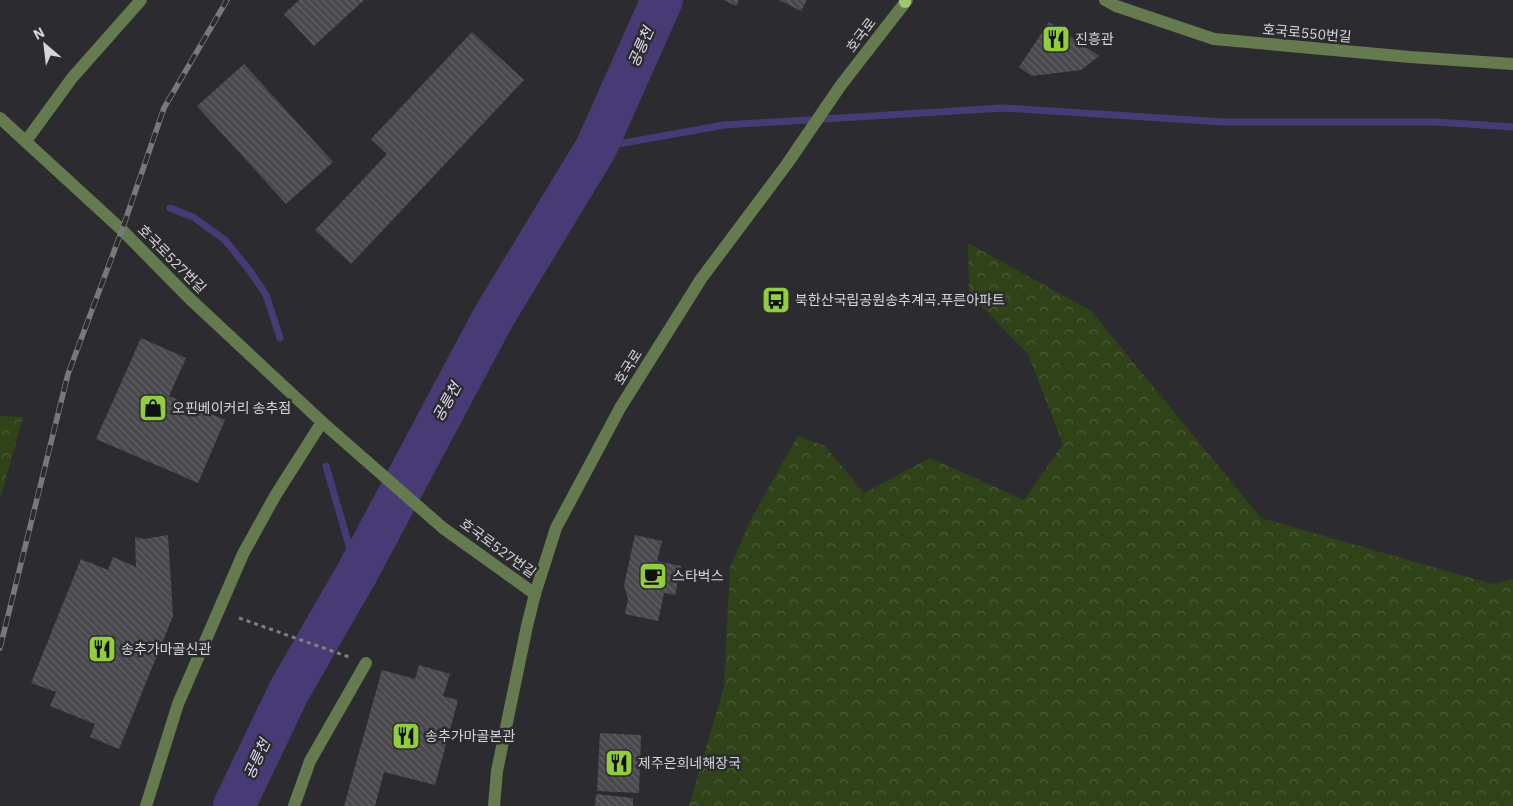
<svg xmlns="http://www.w3.org/2000/svg" width="1513" height="806" font-family="'IBM Plex Sans','Noto Sans KR',sans-serif">
<defs>
<pattern id="forest-crowns" width="20" height="18" patternUnits="userSpaceOnUse" patternTransform="scale(1.25)"><rect width="20" height="18" fill="#304318"/><path d="M2 6a3 3 0 1 1 6 0M12 15a3 3 0 1 1 6 0" fill="none" stroke="#4d5d39"/></pattern>
<pattern id="building-back-hatch" width="6" height="6" patternUnits="userSpaceOnUse" patternTransform="scale(1.25)"><rect width="6" height="6" fill="#49494d"/><path d="M-1 5l2 2M0 0l6 6M5-1l2 2" fill="none" stroke="#626266"/></pattern>
</defs>
<rect width="100%" height="100%" fill="#2c2c30"/>
<g fill="url(#forest-crowns)">
<polygon points="968,243 1091,311 1261,518 1492,584 1513,579 1513,806 689,806 724,687 730,567 751,519 798,436 825,446 864,493 930,458 1024,500 1063,444 1028,354 969,293"/>
<polygon points="0,416 23,417 0,500"/>
</g>
<g fill="none" stroke-linecap="round" stroke-linejoin="round">
<g stroke="#483b75" stroke-width="7">
<polyline points="596,148 724,125 1003,108 1224,122 1436,122 1513,127"/>
<polyline points="170,208 193,217 225,240 250,271 266,295 280,338"/>
<polyline points="326,466 357,573"/>
</g>
<polyline stroke="#483b75" stroke-width="42" points="234,806 289,691 357,573 494,316 596,148 662,0"/>
</g>
<g fill="url(#building-back-hatch)">
<polygon points="299,0 364,0 314,46 284,14"/>
<polygon points="724,0 739,0 736,6"/>
<polygon points="779,0 807,0 801,11"/>
<polygon points="1049,22 1099,56 1081,70 1032,76 1019,67"/>
<polygon points="472,32 524,80 351,264 315,230 387,154 371,139"/>
<polygon points="244,64 333,162 286,204 197,106"/>
<polygon points="141,338 186,358 169,396 225,420 198,483 96,439"/>
<polygon points="168,535 173,616 119,749 90,737 95,724 50,706 56,692 31,683 81,559 108,570 113,557 136,567 135,537 144,539"/>
<polygon points="635,535 662,541 657,561 681,566 675,595 664,593 658,621 625,614 628,599 624,585"/>
<polygon points="419,665 450,674 443,696 458,700 435,785 384,772 375,806 344,806 382,670 415,679"/>
<polygon points="600,733 641,735 639,793 597,791"/>
<polygon points="596,794 633,798 633,806 595,806"/>
</g>
<g fill="none" stroke-linecap="round" stroke-linejoin="round">
<polyline stroke="#808083" stroke-width="3" stroke-dasharray="4 4" stroke-linecap="butt" points="239,618 349,657"/>
<g stroke="#657b4f" stroke-width="12">
<polyline points="1105,0 1116,6 1214,39 1410,57 1513,64"/>
<polyline points="0,118 122,230 189,298 322,422 443,528 535,594"/>
<polyline points="26,141 72,78 141,0"/>
<polyline points="146,806 178,704 243,554 275,496 322,422"/>
<polyline points="294,806 310,761 366,663"/>
<polyline points="494,806 497,771 527,626 535,594 556,528 620,408 701,279 787,164 841,85 907,0"/>
</g>
<polyline stroke="#9dc96b" stroke-width="12" points="905,2 905,0"/>
<defs>
<polyline id="rail" points="0,648 68,374 122,230 164,108 227,0"/>
</defs>
<use href="#rail" stroke="#79797c" stroke-width="5.5"/>
<use href="#rail" stroke="#2c2c30" stroke-width="4" stroke-dasharray="11" stroke-linecap="butt"/>
</g>
<defs>
<symbol id="restaurant-square" viewBox="-11 -11 22 22"><rect x="-9" y="-9" width="18" height="18" rx="4" fill="#91cd3f" stroke="#2c2c30"/><path d="M-5-6h1v4h1v-4h1v4h1v-4h1v5L-1.5 .5V6h-2V.5L-5-1ZM5-6V6H3V1.5H1.5Q1.5-4 5-6Z" fill="#111"/></symbol>
<symbol id="bus-square" viewBox="-11 -11 22 22"><rect x="-9" y="-9" width="18" height="18" rx="4" fill="#91cd3f" stroke="#2c2c30"/><path d="M-5-6H5V4H4V6H2V4H-2V6H-4V4H-5ZM-3.5-4V0h7V-4ZM-3.5 1.2v1.5H-2V1.2ZM2 1.2v1.5H3.5V1.2Z" fill="#111"/></symbol>
<symbol id="shop-square" viewBox="-11 -11 22 22"><rect x="-9" y="-9" width="18" height="18" rx="4" fill="#91cd3f" stroke="#2c2c30"/><path d="M-5-2.5h2.3a2.7 3.5 0 0 1 5.4 0H5L5.5 6h-11ZM-1.5-2.5h3a1.5 2.3 0 0 0-3 0Z" fill="#111"/></symbol>
<symbol id="cafe-square" viewBox="-11 -11 22 22"><rect x="-9" y="-9" width="18" height="18" rx="4" fill="#91cd3f" stroke="#2c2c30"/><path d="M-5.5-4.5H6V0H3Q3 3.5 0 3.5H-2.5Q-5.5 3.5-5.5 0ZM3-3.2v2h1.7v-2ZM-6 4.5H4V6H-6Z" fill="#111"/></symbol>
</defs>
<g fill-rule="evenodd">
<use href="#restaurant-square" x="1040" y="23" width="32" height="32"/>
<use href="#bus-square" x="760" y="284" width="32" height="32"/>
<use href="#shop-square" x="137" y="392" width="32" height="32"/>
<use href="#cafe-square" x="637" y="560" width="32" height="32"/>
<use href="#restaurant-square" x="86" y="633" width="32" height="32"/>
<use href="#restaurant-square" x="390" y="720" width="32" height="32"/>
<use href="#restaurant-square" x="603" y="747" width="32" height="32"/>
</g>
<g text-anchor="middle" stroke-width="5" stroke-linejoin="round" paint-order="stroke">
<g font-size="14" fill="#d6d6d9" stroke="#2c2c30">
<text transform="translate(1307 33) rotate(5)" y="5">호국로550번길</text>
<text transform="translate(861 35) rotate(-53)" y="5">호국로</text>
<text transform="translate(172 259) rotate(45)" y="5">호국로527번길</text>
<text transform="translate(628 367) rotate(-58)" y="5">호국로</text>
<text transform="translate(498 548) rotate(36)" y="5">호국로527번길</text>
</g>
<g font-size="14" fill="#d6d6d9" stroke="#2c2c30" text-anchor="start">
<text x="1075" y="44">진흥관</text>
<text x="795" y="305">북한산국립공원송추계곡.푸른아파트</text>
<text x="172" y="413">오핀베이커리 송추점</text>
<text x="672" y="581">스타벅스</text>
<text x="121" y="654">송추가마골신관</text>
<text x="425" y="741">송추가마골본관</text>
<text x="638" y="768">제주은희네해장국</text>
</g>
<g font-size="15" font-style="italic" fill="#e0def1" stroke="#2c2c30">
<text transform="translate(641 47) rotate(-66)" y="5">공릉천</text>
<text transform="translate(447 402) rotate(-61)" y="5">공릉천</text>
<text transform="translate(257 759) rotate(-65)" y="5">공릉천</text>
</g>
</g>
<g transform="translate(45 45) rotate(332)" stroke="#2c2c30" stroke-width="4" paint-order="stroke">
<path d="M0-4L9 19L0 12L-9 19Z" fill="#d6d6d9"/>
<text y="-8" font-size="14" font-weight="bold" text-anchor="middle" fill="#d6d6d9">N</text>
</g>
</svg>
